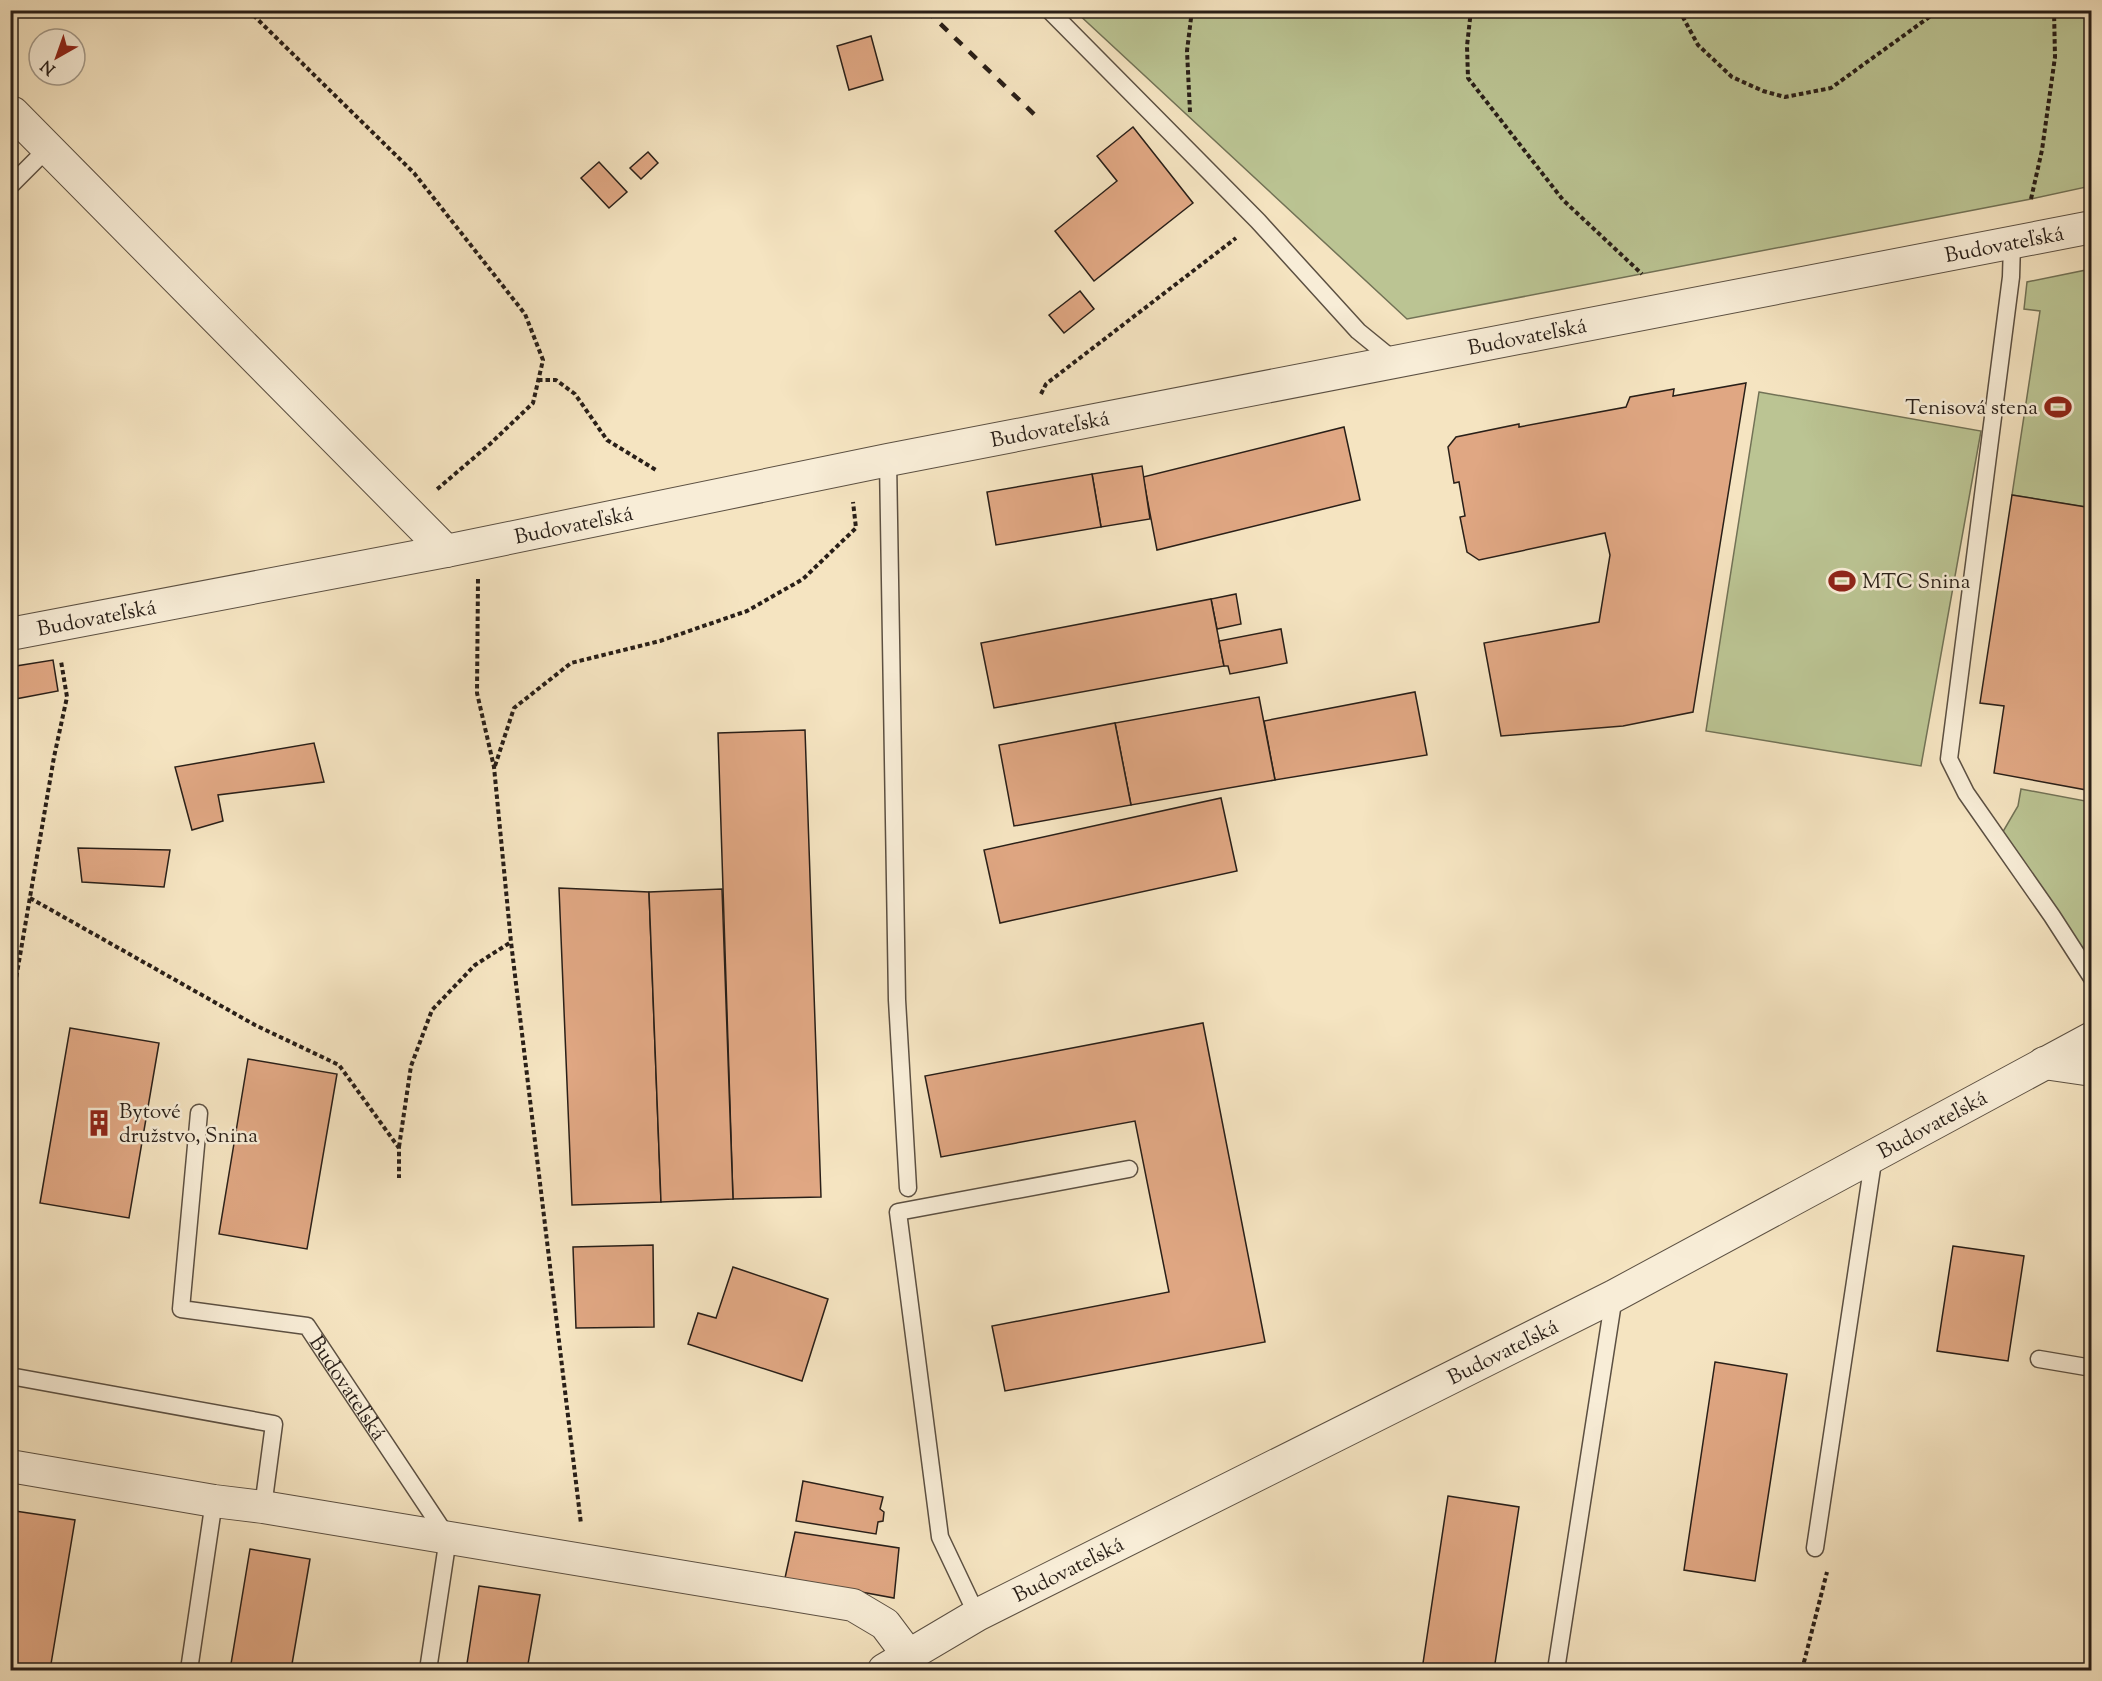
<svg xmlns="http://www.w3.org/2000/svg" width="2102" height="1681" font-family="'Sorts Mill Goudy',serif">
<rect width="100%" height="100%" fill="#f5e4c1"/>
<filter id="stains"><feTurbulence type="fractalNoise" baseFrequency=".00333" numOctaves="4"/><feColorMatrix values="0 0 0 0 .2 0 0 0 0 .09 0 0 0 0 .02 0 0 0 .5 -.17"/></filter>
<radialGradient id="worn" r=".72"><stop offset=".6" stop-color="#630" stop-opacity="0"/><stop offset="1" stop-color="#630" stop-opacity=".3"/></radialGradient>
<g fill="#bbc493" stroke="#727256" stroke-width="1.5">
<polygon points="1075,11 2091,11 2091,186 2031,199 1407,319"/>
<polygon points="2091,269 2091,508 2012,495 2040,311 2024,309 2027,282"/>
<polygon points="1759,392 1981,431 1921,766 1706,731"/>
<polygon points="2021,789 2091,802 2091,945 2082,951 2001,835 2018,806"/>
</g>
<g fill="#e0a783" stroke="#291f18" stroke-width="1.5">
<polygon points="871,36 883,80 849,90 837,46"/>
<polygon points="1133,127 1193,203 1094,281 1055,231 1117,181 1097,156"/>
<polygon points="648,152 658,163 641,179 630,168"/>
<polygon points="599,162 627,192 609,208 581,178"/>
<polygon points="1080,291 1094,309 1064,333 1049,315"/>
<polygon points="1746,383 1693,712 1623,726 1501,736 1484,643 1599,622 1610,555 1605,533 1479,560 1467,552 1460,517 1465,516 1459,482 1454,483 1448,447 1456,437 1519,424 1519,427 1626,407 1630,397 1674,389 1673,396"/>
<polygon points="1344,427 1360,500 1157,550 1143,477"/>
<polygon points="1142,466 1150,519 1101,527 1092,474"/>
<polygon points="1092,474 1101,527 996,545 987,492"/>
<polygon points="2012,495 2092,508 2092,791 1994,773 2004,706 1980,703"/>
<polygon points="1236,594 1241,624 1217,629 1211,599"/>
<polygon points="1211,599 1224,666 994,708 981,643"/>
<polygon points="1281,629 1287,663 1230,674 1228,666 1224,666 1219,641"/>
<polygon points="53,660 58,691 10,700 10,667"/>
<polygon points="1415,692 1427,755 1275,780 1264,721"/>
<polygon points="1259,697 1275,780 1131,805 1115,723"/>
<polygon points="1115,723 1131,805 1014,826 999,745"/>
<polygon points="805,730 821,1197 733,1199 718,733"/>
<polygon points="314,743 324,782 218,795 223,821 192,830 175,767"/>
<polygon points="1221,798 1237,871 1000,923 984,850"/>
<polygon points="78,848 170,850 164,887 82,882"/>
<polygon points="559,888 649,892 661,1202 572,1205"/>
<polygon points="722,889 733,1199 661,1202 649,892"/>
<polygon points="1203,1023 1265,1342 1005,1391 992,1326 1169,1292 1135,1121 941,1157 925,1076"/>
<polygon points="70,1028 159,1043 129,1218 40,1203"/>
<polygon points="248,1059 337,1074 307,1249 219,1234"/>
<polygon points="653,1245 654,1327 576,1328 573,1247"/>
<polygon points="1953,1246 2024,1256 2008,1361 1937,1351"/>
<polygon points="733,1267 828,1299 802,1381 688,1344 698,1313 716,1318"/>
<polygon points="1715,1362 1787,1374 1755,1581 1684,1570"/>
<polygon points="803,1481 883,1497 880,1509 884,1512 883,1521 878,1522 876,1534 796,1521"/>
<polygon points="1448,1496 1519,1507 1494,1670 1422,1670"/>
<polygon points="15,1511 75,1520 50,1670 10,1670 10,1538"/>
<polygon points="795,1532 899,1548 894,1598 785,1578"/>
<polygon points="250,1549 310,1559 291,1670 230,1670"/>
<polygon points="479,1586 540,1595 527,1670 466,1670"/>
</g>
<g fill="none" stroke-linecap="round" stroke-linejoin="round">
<defs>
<g id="lane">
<polyline points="1049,10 1258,221 1358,331 1396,362"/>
<polyline points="10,186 49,147"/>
<polyline points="2012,243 2011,277 1949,759 1966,793 2052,916 2092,978"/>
<polyline points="888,460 897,1000 908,1188"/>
<path id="s1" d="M199 1113 181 1309 307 1326 448 1538 428 1670"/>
<polyline points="2039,1359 2092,1368"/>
<polyline points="10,1376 274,1424 263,1507"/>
<polyline points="1815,1548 1874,1155"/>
<polyline points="977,1615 940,1537 898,1212 1129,1169"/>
<polyline points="189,1670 214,1501"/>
<polyline points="1556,1670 1614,1296"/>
</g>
<g id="street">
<polyline points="13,113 446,551"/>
<path id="s2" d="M10 634 446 551 888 460 2092 227"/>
<polyline points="2044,1063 2092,1070"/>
<polyline points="10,1466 214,1501 263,1507 853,1605 885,1624 909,1656"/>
<path id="s3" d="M884 1670 977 1615 1614 1296 2092 1038"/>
</g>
</defs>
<use href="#lane" stroke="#5c5042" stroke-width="19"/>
<use href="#street" stroke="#5c5042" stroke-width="34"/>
<g stroke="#291f18" stroke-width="4" stroke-dasharray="4.5 3" stroke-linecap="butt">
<polyline points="248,10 414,173 525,314 543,360 533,403 490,444 435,491"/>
<polyline points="1471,10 1467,46 1468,78 1563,200 1642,274"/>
<polyline points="1679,10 1698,45 1732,77 1763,91 1785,97 1831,88 1939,10"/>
<polyline points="1190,112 1187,51 1192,10"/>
<polyline points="2031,199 2042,150 2055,57 2054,10"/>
<polyline points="538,380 556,380 575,394 607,440 656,470"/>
<polyline points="1041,394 1046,384 1236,238"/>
<polyline points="478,579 477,693 494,767 511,942 581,1524"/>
<polyline points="495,766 514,708 571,663 660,641 747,611 803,579 856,528 853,502"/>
<polyline points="30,898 255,1025 339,1065 399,1148 399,1178"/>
<polyline points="10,1014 54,757 67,697 61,661"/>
<polyline points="399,1147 411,1066 432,1010 475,965 511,942"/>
<polyline points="1803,1670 1804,1662 1827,1572"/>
</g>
<use href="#lane" stroke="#f8edd7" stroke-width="16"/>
<use href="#street" stroke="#f8edd7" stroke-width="32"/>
<polyline stroke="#291f18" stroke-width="4.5" stroke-dasharray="10 10" stroke-linecap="butt" points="926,10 1038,118"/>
</g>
<defs>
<symbol id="stadium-bare" viewBox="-9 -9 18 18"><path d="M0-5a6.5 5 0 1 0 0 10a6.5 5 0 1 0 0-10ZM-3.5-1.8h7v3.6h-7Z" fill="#8f2418" stroke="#f8edd7" stroke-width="2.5" paint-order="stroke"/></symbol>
<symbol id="building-bare" viewBox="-9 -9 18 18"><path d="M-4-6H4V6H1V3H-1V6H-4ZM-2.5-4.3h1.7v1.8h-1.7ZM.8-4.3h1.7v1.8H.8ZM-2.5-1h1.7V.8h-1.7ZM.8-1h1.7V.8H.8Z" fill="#8f2418" stroke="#f8edd7" stroke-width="2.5" paint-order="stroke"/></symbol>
</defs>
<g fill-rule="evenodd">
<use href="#stadium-bare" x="2039" y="388" width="38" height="38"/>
<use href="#stadium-bare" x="1823" y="562" width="38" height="38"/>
<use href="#building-bare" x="80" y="1104" width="38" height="38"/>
</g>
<g text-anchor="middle" stroke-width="5" stroke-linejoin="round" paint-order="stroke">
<g font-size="21" fill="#291f18" stroke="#f8edd7">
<text dy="7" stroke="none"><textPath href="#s2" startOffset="2032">Budovateľská</textPath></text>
<text dy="7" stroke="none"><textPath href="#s2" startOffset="1546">Budovateľská</textPath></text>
<text dy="7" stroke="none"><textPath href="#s2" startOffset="1060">Budovateľská</textPath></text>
<text dy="7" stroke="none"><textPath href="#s2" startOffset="574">Budovateľská</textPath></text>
<text dy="7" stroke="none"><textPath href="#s2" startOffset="88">Budovateľská</textPath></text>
<text dy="7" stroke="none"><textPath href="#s3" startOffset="1182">Budovateľská</textPath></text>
<text dy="7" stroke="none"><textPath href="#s3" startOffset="696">Budovateľská</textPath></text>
<text dy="7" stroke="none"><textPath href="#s1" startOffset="398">Budovateľská</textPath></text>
<text dy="7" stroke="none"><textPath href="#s3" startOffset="210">Budovateľská</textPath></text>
</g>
<g font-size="21" fill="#291f18" stroke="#f8edd7" text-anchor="start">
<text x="2038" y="414" text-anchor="end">Tenisová stena</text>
<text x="1862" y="588">MTC Snina</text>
<text x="119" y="1118">Bytové<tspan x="119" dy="24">družstvo, Snina</tspan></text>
</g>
</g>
<rect width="2102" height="1681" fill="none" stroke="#f5e4c1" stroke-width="36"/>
<rect x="12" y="12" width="2078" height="1657" fill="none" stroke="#291f18" stroke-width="3"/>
<rect x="18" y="18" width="2066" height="1645" fill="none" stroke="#291f18" stroke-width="1.5"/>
<g transform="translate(57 57) rotate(220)"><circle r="28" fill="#f8edd7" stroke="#a59b8b" stroke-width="1.5"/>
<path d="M0-4.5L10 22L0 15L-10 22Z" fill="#8f2418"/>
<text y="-9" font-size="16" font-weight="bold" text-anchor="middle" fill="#291f18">N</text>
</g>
<rect width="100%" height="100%" filter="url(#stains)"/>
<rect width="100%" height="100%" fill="url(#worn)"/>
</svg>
